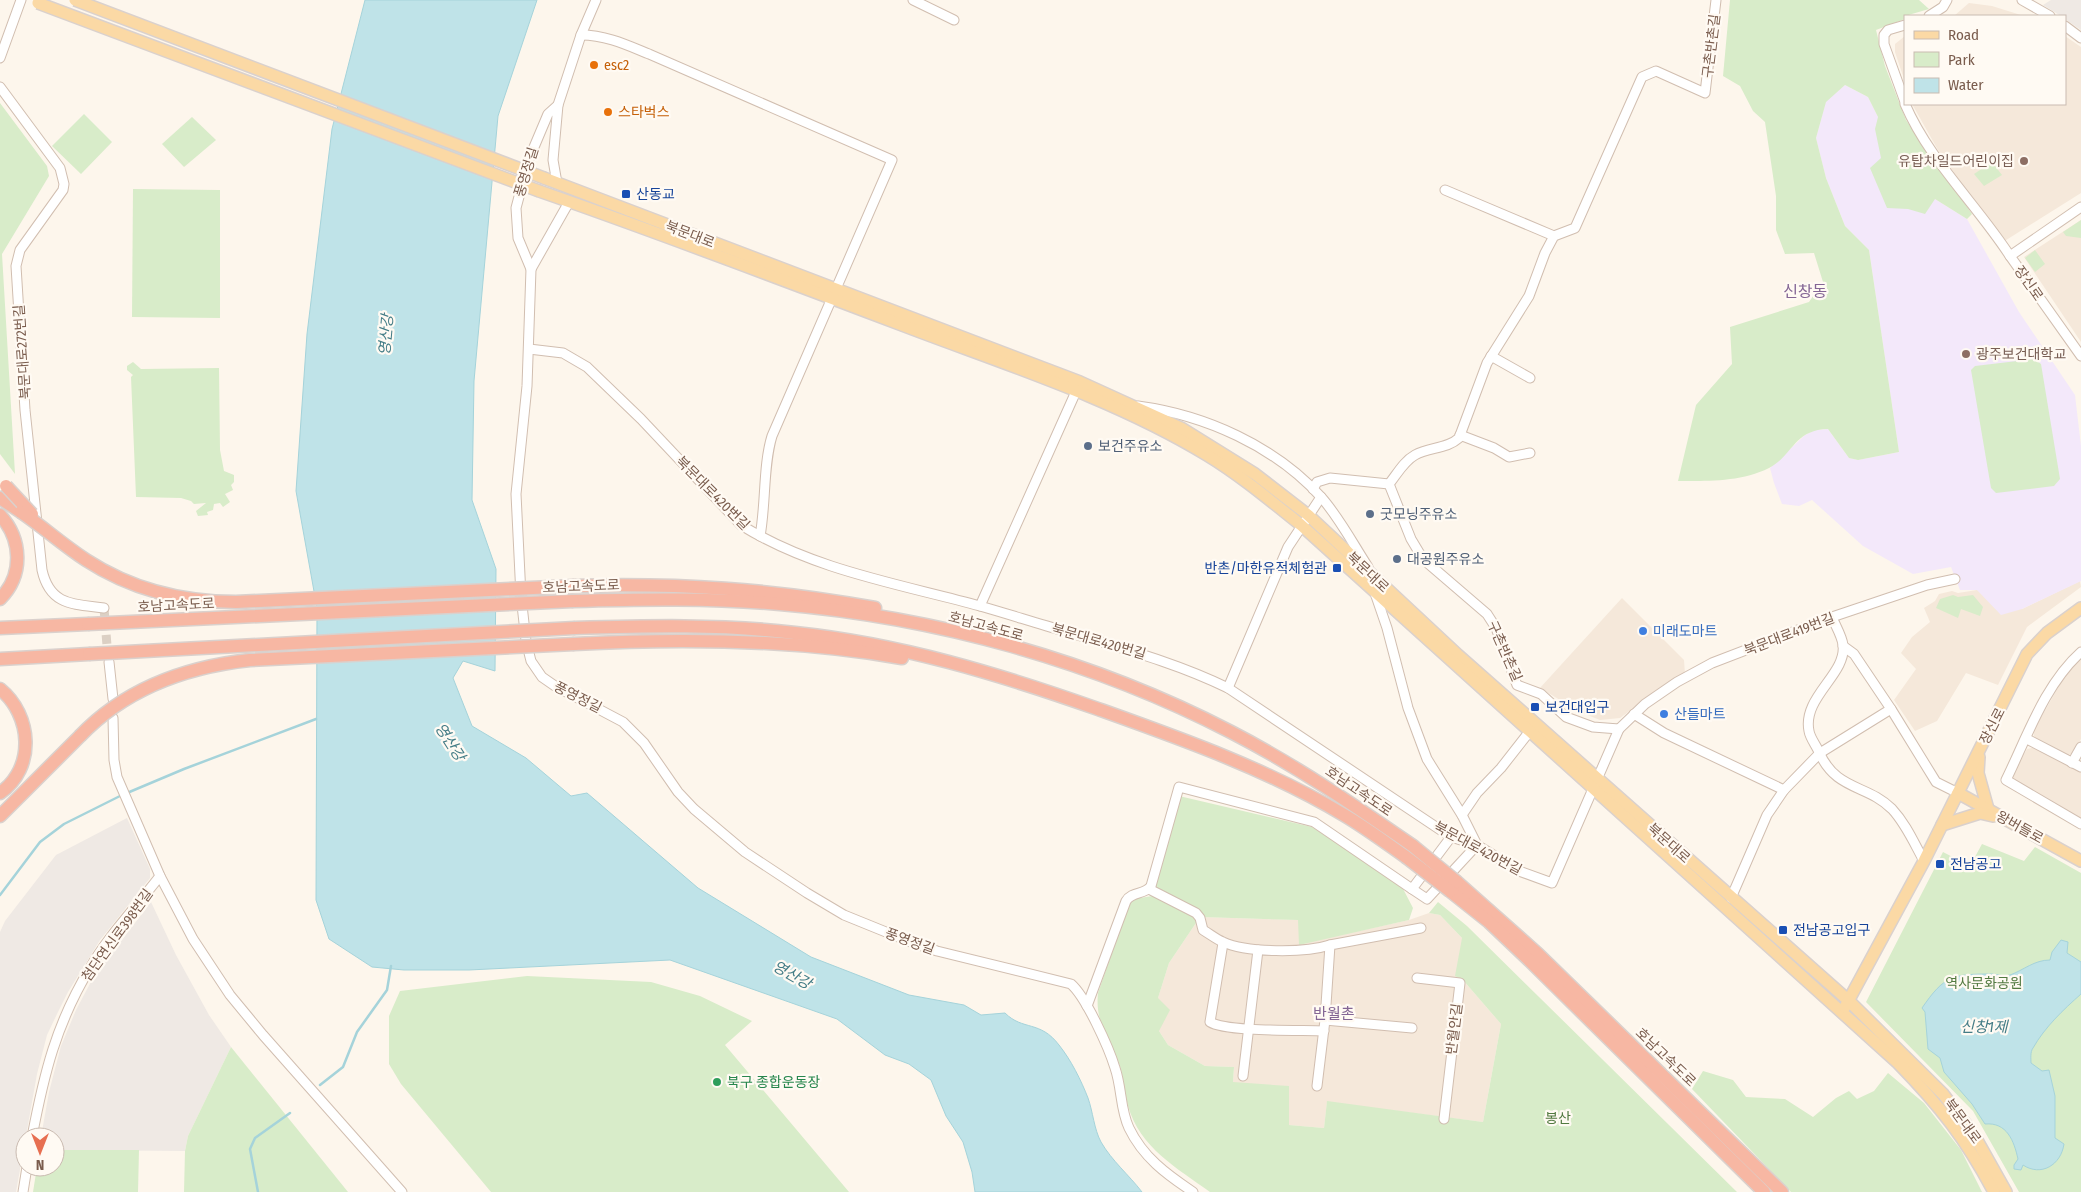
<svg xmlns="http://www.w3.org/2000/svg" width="2081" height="1192" font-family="'Fira Sans Condensed','Noto Sans KR',sans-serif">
<rect width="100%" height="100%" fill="#fdf6ec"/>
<g fill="#f5e8da">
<polygon points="1969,3 1992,6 2024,16 1954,16"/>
<polygon points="1905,36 1905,82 1895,52 1895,44"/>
<polygon points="2065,36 2081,47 2081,193 2003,242 1938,150 1912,104 2065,104"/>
<polygon points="2081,220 2081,342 2024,257"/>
<polygon points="2080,581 2081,587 2027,627 1998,685 1966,673 1937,721 1915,731 1894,700 1916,669 1901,653 1912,637 1930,622 1924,608 1935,601 1939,594 1952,591 1958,593 1977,590 2022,609"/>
<polygon points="1622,598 1684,660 1685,674 1669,682 1620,718 1600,720 1580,712 1540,688"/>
<polygon points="2081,658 2081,739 2073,753 2066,756 2035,739 2033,732 2064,677"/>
<polygon points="2036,747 2081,772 2081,818 2013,780 2012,776 2027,749"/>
<polygon points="1429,913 1440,915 1462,938 1463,980 1501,1024 1483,1122 1327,1102 1324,1128 1289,1125 1233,1082 1234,1067 1205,1066 1168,1045 1159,1031 1158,998 1169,963 1200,917 1299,920 1299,944 1409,920"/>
</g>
<g fill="#efe9e4">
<polygon points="2051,0 2081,0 2081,30 2065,19 2065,16 2061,16 2043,5"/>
<polygon points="127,818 150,869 150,878 100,940 68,992 57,1014 47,1035 37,1074 16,1192 0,1192 0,932 5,921 56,855"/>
<polygon points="151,902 176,955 209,1015 231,1047 188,1136 185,1151 55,1150 55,1137 41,1137 49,1092 61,1046 76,1010 93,978"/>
</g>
<polygon fill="#f3e8fa" points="1845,85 1868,97 1878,117 1935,199 1967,219 2019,312 2075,395 2081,446 2081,581 2022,609 2001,615 1977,590 1960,590 1951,567 1913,574 1863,546 1812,500 1799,506 1782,504 1774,483 1770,468 1805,435 1815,430 1828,429 1849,458 1858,460 1899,452 1869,250 1845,226 1826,178 1816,138 1826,101"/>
<g fill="#d8ecc9">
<path d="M1730 0H1919L1929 9 1905 16V19L1876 30 1885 66 1906 120 1972 214 1967 219 1935 199 1925 214 1908 209 1887 208 1870 168 1881 158 1875 129 1878 117 1868 97 1845 85 1826 102 1816 138 1826 178 1845 226 1869 250 1899 452 1858 460 1849 458 1828 429C1793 430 1794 455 1769 468 1741 482 1708 481 1678 481L1696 405 1732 364 1730 327 1809 302 1823 282 1814 253 1785 254 1776 230V196L1765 122 1753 111 1740 86 1723 76Z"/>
<polygon points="0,103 47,166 49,176 2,254 15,474 0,454"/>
<polygon points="84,114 112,142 81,174 52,146"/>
<polygon points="192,117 216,140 184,167 162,144"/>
<polygon points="1992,162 2002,175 1984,186 1974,174"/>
<polygon points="133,189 220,190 220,318 132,317"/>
<polygon points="2081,220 2081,238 2066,236 2063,232"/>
<polygon points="2035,250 2045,264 2035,272 2025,258"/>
<polygon points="2034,359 2041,364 2060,479 2054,486 1996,493 1991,488 1971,370 1975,366"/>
<polygon points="133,362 141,369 219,368 220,450 224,471 234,475 234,482 231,485 233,490 225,494 230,502 223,507 220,503 214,504 213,510 207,512 208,515 198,516 196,511 206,503 194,504 191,501 181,498 136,497 131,377 133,375 127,370 127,366"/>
<polygon points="1953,595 1958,597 1973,595 1983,607 1980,616 1961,609 1958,618 1936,608 1940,599"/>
<path d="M1179 796 1312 827 1400 883 1413 908 1409 920 1299 945 1298 920 1200 917 1169 963 1158 998 1170 1010 1159 1031 1168 1045 1205 1066 1234 1067 1233 1082 1289 1086V1125L1324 1128 1327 1101 1483 1122 1501 1024 1463 980 1455 976 1462 938 1440 915 1429 913 1438 902 1467 926 1737 1192H1210C1177 1168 1140 1148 1128 1106 1124 1091 1124 1075 1118 1061 1108 1034 1095 1023 1098 993L1128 906 1134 899 1152 896Z"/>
<polygon points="1982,844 2024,861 2035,847 2081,873 2081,1192 2019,1192 1973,1111 1866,1002 1943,852 1970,866"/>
<polygon points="527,976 651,982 700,996 752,1021 725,1045 849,1192 491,1192 401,1084 389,1064 389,1016 400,991"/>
<polygon points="231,1047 348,1192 184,1192 185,1151 188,1136"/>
<polygon points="1703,1071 1733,1080 1746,1097 1785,1099 1813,1117 1836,1098 1849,1091 1857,1099 1874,1091 1888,1073 1924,1103 1961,1150 1982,1192 1791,1192 1692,1089"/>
<polygon points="55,1150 139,1150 138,1192 33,1192 37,1167 55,1167"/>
</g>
<g fill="#bfe3e8" stroke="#a5d3da">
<path d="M365 0H537L498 116 474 381 472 500 496 569 495 671 463 661 453 678 472 726 526 758 571 796 587 793 698 888 811 957 909 995 964 1005 981 1015 1005 1013C1023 1031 1040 1020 1059 1045 1071 1060 1081 1080 1088 1098 1093 1112 1094 1129 1101 1142 1112 1161 1129 1175 1142 1192H975L972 1172 963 1142 946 1116 931 1080 909 1064 885 1055 837 1019 670 960 469 970H404L372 967 329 939 316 900 317 608 296 491 307 334 332 129Z"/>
<path d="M2061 940 2068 942 2067 953 2081 962V994C2063 1010 2045 1027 2033 1048 2030 1052 2031 1059 2031 1063L2042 1071 2049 1070 2055 1096V1138L2064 1144C2061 1165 2041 1177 2023 1165L2021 1170 2014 1169V1165L2018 1159C2014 1141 2007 1122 1985 1124L1972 1104 1944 1072 1940 1058 1928 1049 1925 1012 1922 1008C1944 976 1952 974 1991 974 1997 974 2003 977 2010 975 2024 970 2034 960 2050 960L2052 952Z"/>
</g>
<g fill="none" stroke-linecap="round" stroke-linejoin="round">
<g stroke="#a5d3da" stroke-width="2.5">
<polyline points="127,793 184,769 316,719"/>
<polyline points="0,895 40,842 64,824 122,795"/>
<polyline points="320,1085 343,1067 357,1032 387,990 391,966"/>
<polyline points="258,1192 250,1149 255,1138 290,1113"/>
</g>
<polyline stroke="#dcd0c4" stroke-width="9" stroke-dasharray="9 4.5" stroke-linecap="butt" points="104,608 108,658"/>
<defs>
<g id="minor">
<path d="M596 0 581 35 558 105 548 114 529 159 516 208 518 238 531 269 527 386 516 494 521 596 526 641 531 661 542 677 555 686 623 722 644 743 678 792 694 809 745 852 807 893 844 915 913 943 937 951 1071 984C1086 997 1109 1048 1115 1068 1122 1088 1120 1109 1129 1128 1143 1157 1166 1174 1193 1192"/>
<polyline points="913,0 954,20"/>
<polyline points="2022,0 2050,16"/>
<polyline points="1929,16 1943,7 1947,0"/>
<polyline points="1905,25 1888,30 1884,35 1884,44 1905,102"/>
<polyline points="2065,26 2081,38"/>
<path d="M581 35C606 35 627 45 649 54L892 160 772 436C763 465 766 504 760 536"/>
<polyline points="0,58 21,0"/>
<path d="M0 87 60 168 64 184 63 190 20 250 16 266 25 410 42 570C50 606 74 604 104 608"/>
<path d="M1905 104C1929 160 1977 205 2010 256"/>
<polyline points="557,183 553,160 558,105"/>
<polyline points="1445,190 1554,236"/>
<polyline points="2081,207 2010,256 2081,356"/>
<polyline points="531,269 569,202"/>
<path d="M529 349 563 353 587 367 641 419 741 525C813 570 900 584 980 606 1008 614 1036 623 1064 631 1120 648 1175 662 1228 688L1451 837 1477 845 1519 871 1552 883 1619 729 1645 704 1677 682 1712 663 1832 617 1927 585 1955 579"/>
<polyline points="1491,356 1530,378"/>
<path d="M1138 406C1205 415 1275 446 1321 497 1339 517 1353 544 1368 567"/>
<polyline points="1460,435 1494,448 1509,457 1530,453"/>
<polyline points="1389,484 1411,539 1423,559 1487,614 1496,628 1517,685 1541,694 1566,717 1593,727 1619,729"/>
<path d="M1313 489 1317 482 1330 478 1389 484C1397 474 1404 461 1415 455 1429 447 1447 449 1459 438L1487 363 1529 296 1545 253 1554 236 1575 228 1642 77 1656 71 1705 93 1716 0"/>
<polyline points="1375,593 1387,628 1408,708 1427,759 1462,815 1477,845 1427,899 1412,889 1451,837"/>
<polyline points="980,606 1078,387"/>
<path d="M1832 617C1835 625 1842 636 1843 645 1847 674 1802 697 1809 731 1810 738 1816 745 1819 752 1836 791 1867 784 1892 809 1906 824 1914 843 1924 861"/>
<path d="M2081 652C2045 684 2027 737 2006 780L2081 824"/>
<polyline points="109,662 113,699"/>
<polyline points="1228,688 1288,547 1321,497"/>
<polyline points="1891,709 1936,782 1958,793"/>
<polyline points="1634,714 1664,733 1784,790"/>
<polyline points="113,718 114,760 117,777 160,876 193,939 230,995 263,1035 402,1192"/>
<polyline points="2027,739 2081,767"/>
<polyline points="2072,763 2081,747"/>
<polyline points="1462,815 1477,793 1501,768 1530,731"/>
<path d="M1149 889 1196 913 1200 918 1203 930C1210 934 1216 939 1223 942 1247 953 1305 953 1330 945"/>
<polyline points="1731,898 1767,815 1784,790 1820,753 1891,709 1854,654 1843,646"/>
<path d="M1223 943 1210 1022C1226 1032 1301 1030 1324 1031"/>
<polyline points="1417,978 1460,983 1444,1119"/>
<path d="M1087 1006 1126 901C1132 891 1145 895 1151 886L1179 787 1314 822 1412 889"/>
<polyline points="1325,1020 1412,1028"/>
<polyline points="1243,1076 1258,950"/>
<polyline points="1317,1086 1325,1020 1330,945 1421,928"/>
<path d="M32 1137C44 1074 56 1024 90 968 108 936 137 906 160 876"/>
<polyline points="23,1192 27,1167"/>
</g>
<g id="major">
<polyline points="544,178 1080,382 1181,428 1255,474 1308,515 1458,655 1849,1001 1943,1094 1974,1135 2006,1192"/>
<path d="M539 191C660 233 781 279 902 325 1004 364 1113 398 1207 455 1240 475 1271 501 1301 525L1898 1063C1940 1106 1966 1139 1994 1192"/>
<polyline points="1979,757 1978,773 1988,809"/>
<polyline points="1958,793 2081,861"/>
<polyline points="1942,825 1980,813 1993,816"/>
<polyline points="1845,1007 1924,861 2027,654 2047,633 2081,608"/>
</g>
<g id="highway">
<polyline points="0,498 21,512"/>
<path d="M0 515C22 539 24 575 0 599"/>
<path d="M574 586C678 583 772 589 875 608"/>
<path d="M573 601C642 599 711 598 780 604 935 617 1092 660 1231 732 1295 765 1354 805 1413 846"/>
<polyline points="0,628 88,624"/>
<path d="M575 628C648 626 721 624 795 633 900 644 999 674 1098 709 1182 739 1267 769 1344 815 1366 828 1386 843 1406 857"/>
<path d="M574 644C683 638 794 639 902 658"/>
<polyline points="0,659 89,654"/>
<path d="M0 689C32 715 36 768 0 793"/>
<polyline points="0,816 80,736"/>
<polyline points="1457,882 1538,954 1782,1192"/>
<polyline points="1450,891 1489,922 1528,959 1764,1192"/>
</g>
</defs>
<use href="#minor" stroke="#d1beb0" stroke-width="11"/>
<use href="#major" stroke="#dad1cd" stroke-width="14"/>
<use href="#highway" stroke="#dad1cd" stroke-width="15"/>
<use href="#minor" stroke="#fff" stroke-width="9"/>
<use href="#major" stroke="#fbd9a5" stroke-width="11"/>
<use href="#highway" stroke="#f7b7a3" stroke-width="12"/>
<defs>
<g id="major-bridge">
<polyline points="75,0 544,178"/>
<polyline points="38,3 539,191"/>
</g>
<g id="highway-bridge">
<polyline points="6,486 32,514"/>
<path d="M21 512C43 527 63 545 86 560 132 590 181 602 236 602L574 586"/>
<polyline points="88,624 573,601"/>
<polyline points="89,654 575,628"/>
<path d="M80 736C126 688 185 667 250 660L574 644"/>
<polyline points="1413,846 1457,882"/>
<polyline points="1406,857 1450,891"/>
</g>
</defs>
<use href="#major-bridge" stroke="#dad1cd" stroke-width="14" stroke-linecap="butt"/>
<use href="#highway-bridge" stroke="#dad1cd" stroke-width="15" stroke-linecap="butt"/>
<use href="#major-bridge" stroke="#fbd9a5" stroke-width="11"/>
<use href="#highway-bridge" stroke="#f7b7a3" stroke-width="12"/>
</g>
<g fill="#e8710a" stroke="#fffaf3" stroke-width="2">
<circle cx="594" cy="65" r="5"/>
<circle cx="608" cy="112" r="5"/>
</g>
<g fill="#8d6e63" stroke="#fffaf3" stroke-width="2">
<circle cx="2024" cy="161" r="5"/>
<circle cx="1966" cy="354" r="5"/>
</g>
<g fill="#1a4fb4" stroke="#fffaf3" stroke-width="2">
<rect x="621" y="189" width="10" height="10" rx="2.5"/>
<rect x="1332" y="563" width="10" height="10" rx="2.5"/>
<rect x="1530" y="702" width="10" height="10" rx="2.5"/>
<rect x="1935" y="859" width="10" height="10" rx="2.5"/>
<rect x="1778" y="925" width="10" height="10" rx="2.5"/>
</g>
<g fill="#5c6f8a" stroke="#fffaf3" stroke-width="2">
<circle cx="1088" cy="446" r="5"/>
<circle cx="1370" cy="514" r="5"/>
<circle cx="1397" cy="559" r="5"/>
</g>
<g fill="#3f7fe0" stroke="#fffaf3" stroke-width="2">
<circle cx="1643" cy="631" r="5"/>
<circle cx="1664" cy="714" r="5"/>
</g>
<circle fill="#2e9e5b" stroke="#fffaf3" stroke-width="2" cx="717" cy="1082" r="5"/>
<g text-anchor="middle" stroke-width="4.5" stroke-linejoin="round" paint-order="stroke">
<g font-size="14" fill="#7a5c4d" stroke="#fffaf3">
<text transform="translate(1711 46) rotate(-83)" y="5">구촌반촌길</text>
<text transform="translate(526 172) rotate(-73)" y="5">풍영정길</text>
<text transform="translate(690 234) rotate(21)" y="5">북문대로</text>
<text transform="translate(2029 283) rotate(55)" y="5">장신로</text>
<text transform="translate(22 352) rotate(-94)" y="5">북문대로272번길</text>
<text transform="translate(713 493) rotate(45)" y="5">북문대로420번길</text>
<text transform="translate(1368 572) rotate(43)" y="5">북문대로</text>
<text transform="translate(581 586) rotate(-2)" y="5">호남고속도로</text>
<text transform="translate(176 605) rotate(-3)" y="5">호남고속도로</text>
<text transform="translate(986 626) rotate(15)" y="5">호남고속도로</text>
<text transform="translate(1789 634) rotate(-21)" y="5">북문대로419번길</text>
<text transform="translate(1099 641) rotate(16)" y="5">북문대로420번길</text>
<text transform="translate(1505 651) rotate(66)" y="5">구촌반촌길</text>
<text transform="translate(578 697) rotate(27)" y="5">풍영정길</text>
<text transform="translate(1992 726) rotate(-63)" y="5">장신로</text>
<text transform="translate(1359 791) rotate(34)" y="5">호남고속도로</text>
<text transform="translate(2020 827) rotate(29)" y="5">왕버들로</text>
<text transform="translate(1669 843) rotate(42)" y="5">북문대로</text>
<text transform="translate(1478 848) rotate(28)" y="5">북문대로420번길</text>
<text transform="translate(117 935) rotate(-54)" y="5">첨단연신로398번길</text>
<text transform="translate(910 941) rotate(20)" y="5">풍영정길</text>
<text transform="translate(1454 1029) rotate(-83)" y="5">반월안길</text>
<text transform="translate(1666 1057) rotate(44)" y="5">호남고속도로</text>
<text transform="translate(1963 1121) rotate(54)" y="5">북문대로</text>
</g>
<g font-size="14" fill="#c56008" stroke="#fffaf3" text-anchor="start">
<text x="604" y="70">esc2</text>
<text x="618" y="117">스타벅스</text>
</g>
<g font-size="14" fill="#785e54" stroke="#fffaf3" text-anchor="end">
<text x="2014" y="166">유탑차일드어린이집</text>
<text x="1976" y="359" text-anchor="start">광주보건대학교</text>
</g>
<g font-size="14" fill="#164399" stroke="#fffaf3" text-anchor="start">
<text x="636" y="199">산동교</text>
<text x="1327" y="573" text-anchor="end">반촌/마한유적체험관</text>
<text x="1545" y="712">보건대입구</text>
<text x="1950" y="869">전남공고</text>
<text x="1793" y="935">전남공고입구</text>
</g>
<g font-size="14" fill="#4e5e75" stroke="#fffaf3" text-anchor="start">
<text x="1098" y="451">보건주유소</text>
<text x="1380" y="519">굿모닝주유소</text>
<text x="1407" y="564">대공원주유소</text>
</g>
<g font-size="14" fill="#366cbe" stroke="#fffaf3" text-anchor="start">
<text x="1653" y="636">미래도마트</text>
<text x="1674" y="719">산들마트</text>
</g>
<g font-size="14" fill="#537a41" stroke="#fffaf3">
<text x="1984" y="988">역사문화공원</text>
<text x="1558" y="1123">봉산</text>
</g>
<g font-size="14" fill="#27864d" stroke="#fffaf3" text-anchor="start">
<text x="727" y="1087">북구 종합운동장</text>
</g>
<g font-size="15" font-style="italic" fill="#437c86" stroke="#fffaf3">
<text transform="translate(386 335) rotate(-85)" y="5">영산강</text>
<text transform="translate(450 742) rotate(57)" y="5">영산강</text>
<text transform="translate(792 975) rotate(29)" y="5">영산강</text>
<text x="1984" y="1032">신창1제</text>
</g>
<g font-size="15" fill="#846695" stroke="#fffaf3">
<text x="1334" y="1019">반월촌</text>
</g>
<g font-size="16" fill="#846695" stroke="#fffaf3">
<text x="1805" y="297">신창동</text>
</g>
</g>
<rect x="1904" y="15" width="162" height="90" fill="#fffaf3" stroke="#cabbb1"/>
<rect x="1914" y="31" width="25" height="8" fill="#fbd9a5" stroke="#cabbb1"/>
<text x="1948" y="40" font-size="15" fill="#7a5c4d">Road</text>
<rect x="1914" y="52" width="25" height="15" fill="#d8ecc9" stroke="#cabbb1"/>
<text x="1948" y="65" font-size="15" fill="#7a5c4d">Park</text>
<rect x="1914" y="78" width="25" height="15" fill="#bfe3e8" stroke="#cabbb1"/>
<text x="1948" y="90" font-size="15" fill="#7a5c4d">Water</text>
<g transform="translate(40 1152) rotate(180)"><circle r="24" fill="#fffaf3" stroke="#cabbb1"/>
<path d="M0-4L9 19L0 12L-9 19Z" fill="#e76f51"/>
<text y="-8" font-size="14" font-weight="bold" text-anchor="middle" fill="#7a5c4d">N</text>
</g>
</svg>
